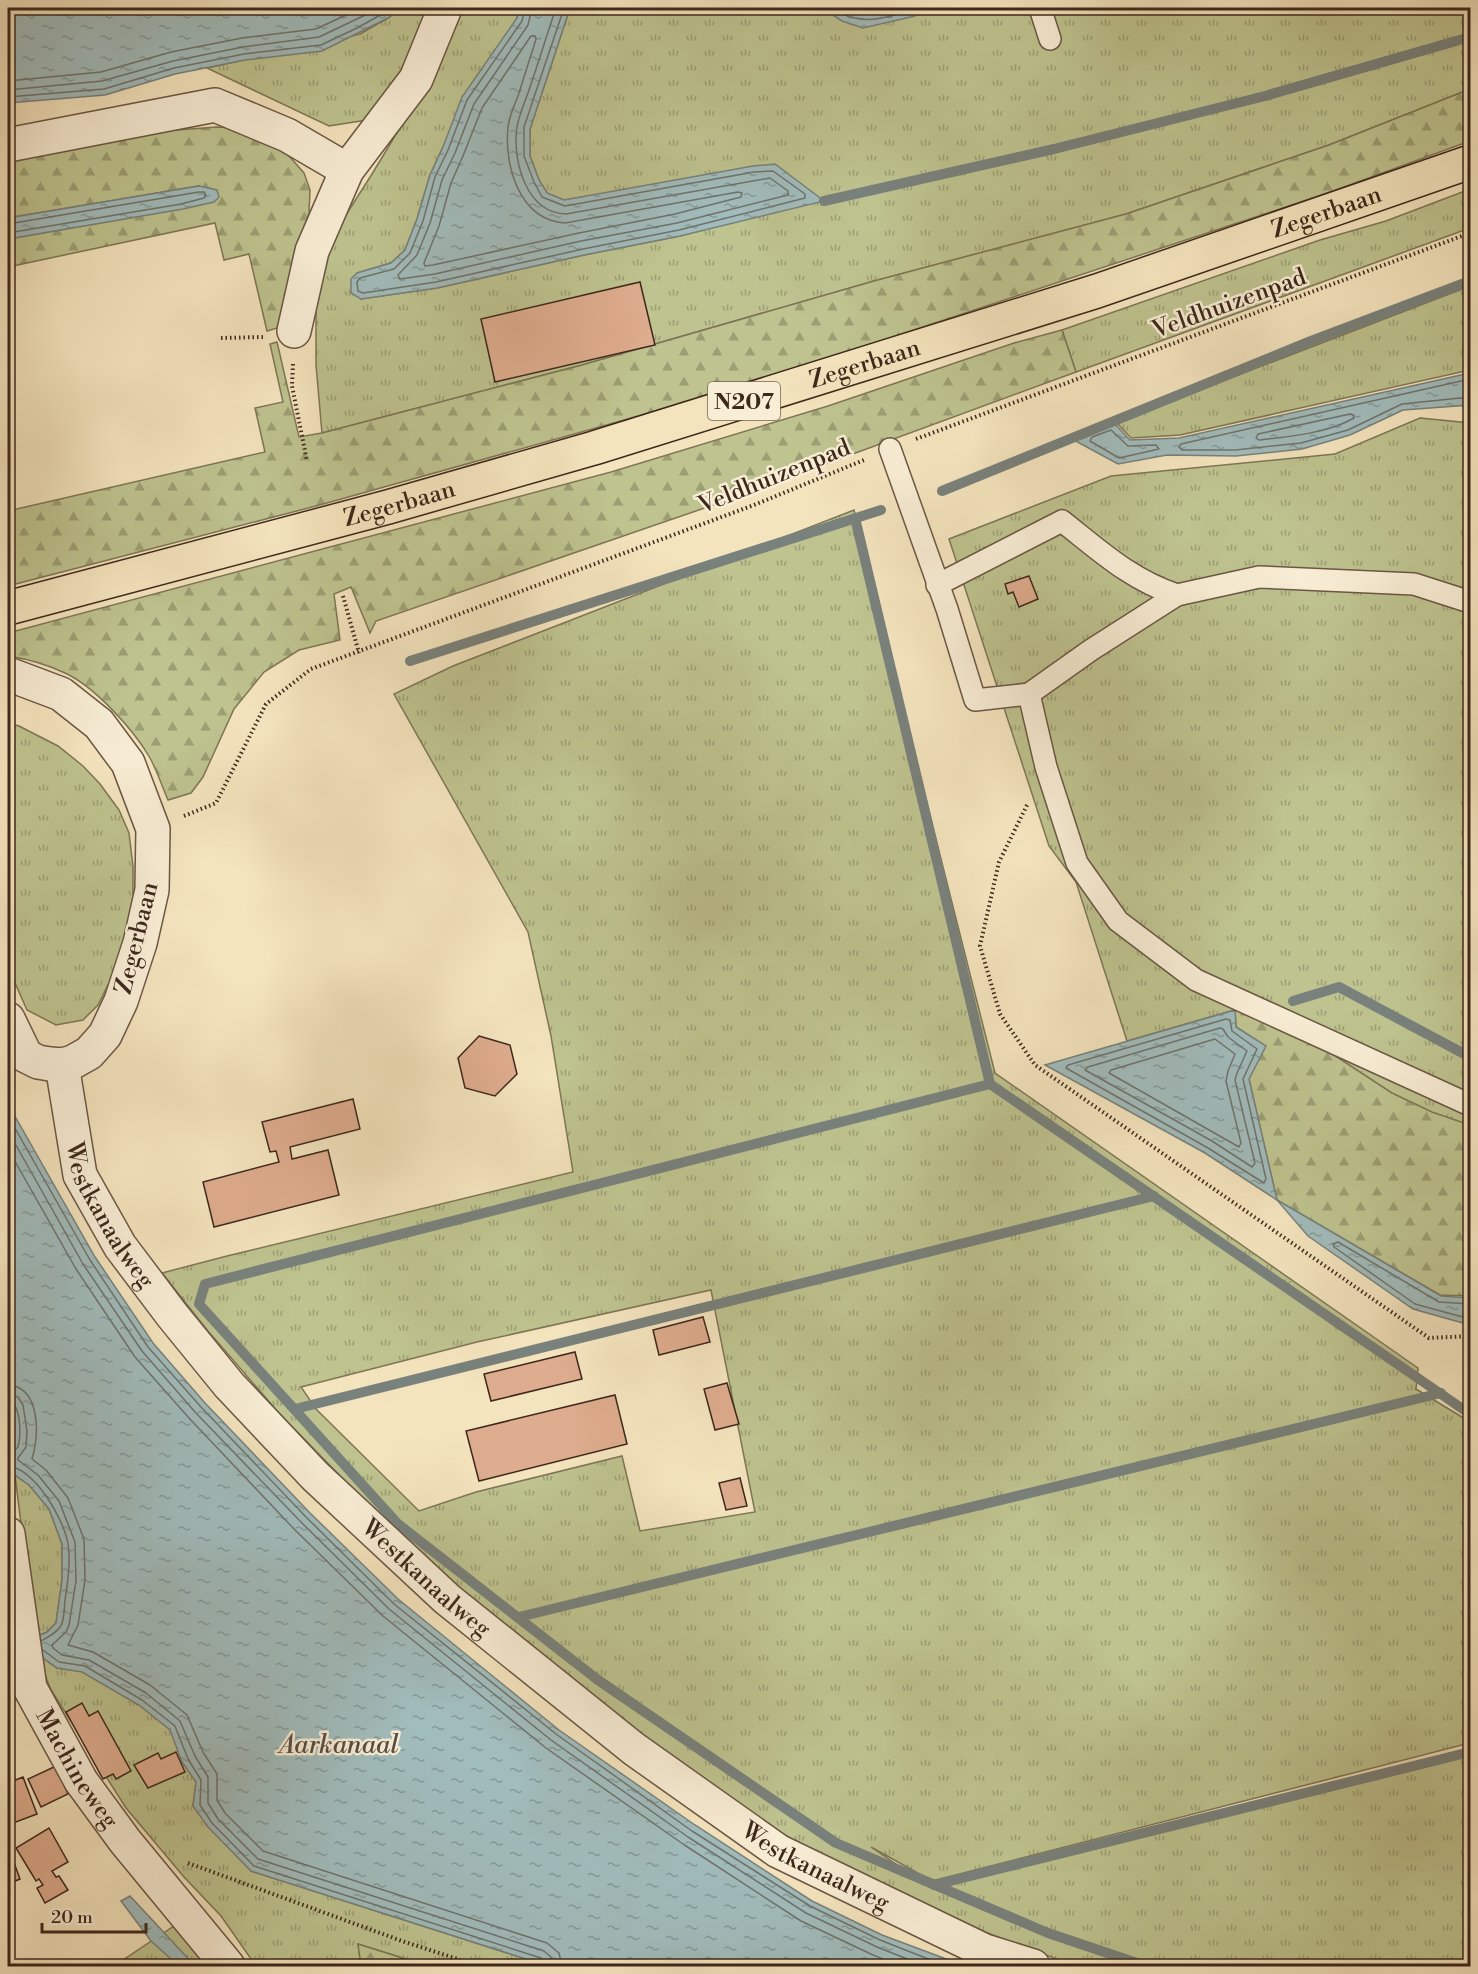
<svg xmlns="http://www.w3.org/2000/svg" width="1478" height="1974" font-family="'Libre Bodoni',serif">
<defs>
<pattern id="grass-tufts" width="24" height="20" patternUnits="userSpaceOnUse" patternTransform="scale(1.5)"><rect width="24" height="20" fill="#bec38f"/><path d="M3 7l-1-3M5 7V3M7 7l1-3M15 17l-1-3M17 17v-4M19 17l1-3" fill="none" stroke="#9c9e74"/></pattern>
<pattern id="forest-firs" width="22" height="20" patternUnits="userSpaceOnUse" patternTransform="scale(1.5)"><rect width="22" height="20" fill="#bec38f"/><path d="M5 1l3.5 6h-7zM16 11l3.5 6h-7z" fill="#9c9e74"/></pattern>
<pattern id="water-ripples" width="26" height="14" patternUnits="userSpaceOnUse" patternTransform="scale(1.5)"><rect width="26" height="14" fill="#a1bcbc"/><path d="M2 4q2-2 4 0t4 0M15 11q2-2 4 0t4 0" fill="none" stroke="#849998"/></pattern>
</defs>
<rect width="100%" height="100%" fill="#f4e4be"/>
<filter id="stains"><feTurbulence type="fractalNoise" baseFrequency=".00333" numOctaves="4"/><feColorMatrix values="0 0 0 0 .2 0 0 0 0 .09 0 0 0 0 .02 0 0 0 .5 -.17"/></filter>
<radialGradient id="worn" r=".72"><stop offset=".6" stop-color="#630" stop-opacity="0"/><stop offset="1" stop-color="#630" stop-opacity=".3"/></radialGradient>
<g fill="url(#grass-tufts)" stroke="#7e7656" stroke-width="1.5" fill-rule="evenodd">
<polygon points="401,8 426,8 427,26 379,109 367,120 329,126 207,68 360,34 388,18"/>
<polygon points="464,8 519,8 517,18 443,147 430,175 417,219 405,250 391,263 357,273 361,299 437,288 584,255 680,236 722,225 601,194 564,200 547,193 539,180 530,156 530,129 570,8 1470,8 1470,89 1329,145 1126,214 874,281 582,365 322,433 316,365 316,310 328,243 372,174 435,70"/>
<polygon points="1470,189 1470,228 1076,372 1062,330 1320,240 1386,221"/>
<polygon points="1470,286 1470,370 1180,435 1131,438 1116,422"/>
<polygon points="1420,418 1470,423 1470,1289 1278,1067 1234,1010 1127,1041 1076,882 1049,846 949,539 1111,476 1335,454"/>
<path d="M854 510 870 567 913 748 995 1073 1418 1368 1416 1389 1470 1422V1743L932 1881 871 1847 921 1881 945 1892 1028 1920 941 1886 1470 1755V1966H1075L982 1931 839 1869 769 1825 622 1725 411 1549 278 1412 208 1331 162 1273 227 1256 573 1172 551 1036 528 932 394 694 453 666ZM711 1290 755 1512 640 1531 622 1456 476 1492 419 1511 316 1409 301 1387 477 1342Z"/>
<polygon points="8,723 19,726 58,746 83,766 100,784 119,810 129,833 133,867 133,902 117,967 98,1005 83,1020 56,1025 27,1010 8,967"/>
<polygon points="15,1475 29,1485 49,1509 62,1544 62,1580 56,1623 47,1632 35,1637"/>
<polygon points="36,1653 57,1668 82,1671 139,1705 171,1730 182,1762 196,1782 193,1806 251,1871 548,1966 428,1966 358,1944 361,1966 256,1966 221,1916 184,1877 126,1808 51,1690"/>
<polygon points="174,1926 206,1966 114,1966"/>
</g>
<g fill="url(#forest-firs)" stroke="#7e7656" stroke-width="1.5">
<polygon points="1470,89 1470,141 1325,194 823,360 642,415 316,506 8,586 8,511 265,452 255,408 283,402 270,344 277,342 299,437 322,433 582,365 874,281 1126,214 1329,145"/>
<polygon points="217,127 251,129 282,148 304,173 310,190 309,213 298,256 284,326 267,331 249,254 224,260 215,223 8,267 8,239 197,205 199,186 8,218 8,157 163,131"/>
<path d="M1062 330 1076 372 725 501 376 621 370 633 351 587 334 594 340 640 299 650 264 672 234 709 203 777 191 793 168 800C162 786 157 771 150 758 134 730 94 686 65 673 46 664 28 659 8 656V633L611 472 828 406 1014 343Z"/>
<polygon points="1239,1003 1311,1040 1392,1093 1432,1112 1470,1125 1470,1296 1440,1295 1277,1200 1249,1079 1265,1046 1236,1027 1235,1010"/>
<polygon points="358,1944 428,1966 361,1966"/>
</g>
<g fill="url(#water-ripples)" stroke="#79817c" stroke-width="1.5">
<polygon points="21,8 401,8 388,18 322,51 245,60 175,74 105,95 8,103 8,9"/>
<polygon points="519,8 570,8 530,129 530,156 539,180 547,193 564,200 753,166 775,164 824,201 680,236 584,255 437,288 361,299 351,293 351,279 357,273 391,263 405,250 417,219 430,175 443,147 462,97 517,18"/>
<polygon points="831,8 921,8 915,16 863,28 842,21 831,14"/>
<polygon points="199,186 217,190 219,197 214,202 183,209 8,239 8,218"/>
<polygon points="1470,373 1470,405 1403,410 1350,435 1302,449 1236,456 1167,455 1118,464 1072,439 1113,422 1130,440 1179,438"/>
<polygon points="1235,1010 1236,1027 1266,1046 1249,1079 1277,1200 1441,1296 1470,1298 1470,1325 1413,1309 1308,1236 1277,1200 1205,1153 1045,1065"/>
<polygon points="8,1104 95,1257 153,1343 205,1403 310,1513 398,1599 559,1730 695,1825 812,1901 882,1935 965,1966 548,1966 251,1871 208,1827 193,1806 196,1782 182,1762 170,1730 139,1705 82,1672 57,1668 36,1653 35,1637 47,1632 56,1623 62,1580 62,1544 49,1509 29,1485 8,1470 8,1445 13,1445 13,1431 8,1399"/>
<polygon points="130,1896 195,1966 179,1966 151,1941 121,1901"/>
</g>
<g fill="none" stroke-linecap="round" stroke-linejoin="round">
<g stroke="#6f726c" stroke-width="1.5">
<polyline points="525,8 522,21 467,100 448,150 435,177 423,221 410,253 394,269 360,278 357,282 358,291 363,293 436,282 583,249 679,230 805,198 805,194 773,171 754,172 565,206 542,197 534,182 524,156 524,127 564,8"/>
<path d="M532 8 528 25 474 104 455 153 442 180 430 223 417 255 398 275 400 279 435 274 581 241 677 223 788 195V191L770 178 566 214C526 213 512 160 517 127 519 114 526 100 530 87 539 61 547 34 556 8"/>
<path d="M837 8 838 11C862 26 884 18 910 11L914 8"/>
<path d="M531 36H535L536 39C530 58 524 77 518 96 514 106 509 117 508 127 504 165 519 220 565 223L738 192 742 193 741 197 675 214 579 233 433 265 425 266 424 263 439 226 451 183 463 156 482 108Z"/>
<polyline points="8,81 101,72 171,52 242,38 316,29 361,8"/>
<polyline points="8,90 102,81 173,61 243,47 319,37 380,8"/>
<polyline points="8,97 104,89 174,68 244,54 321,45 357,28 384,13 392,8"/>
<polyline points="8,224 199,192 204,192 206,195 204,198 181,204 8,233"/>
<polyline points="1470,379 1181,444 1179,447 1182,450 1235,450 1301,443 1348,430 1402,404 1460,398 1470,399"/>
<path d="M1350 414 1353 415 1354 418C1329 433 1287 437 1259 440L1256 438 1258 434Z"/>
<polygon points="1111,430 1128,446 1156,445 1159,449 1119,458 1090,441 1092,437"/>
<polygon points="1226,1019 1230,1020 1232,1031 1257,1049 1243,1079 1266,1179 1264,1183 1208,1148 1066,1068 1068,1065"/>
<polygon points="1220,1028 1223,1029 1228,1037 1247,1051 1237,1073 1235,1080 1255,1163 1252,1167 1212,1141 1085,1070 1088,1067"/>
<polygon points="1215,1039 1235,1054 1228,1071 1226,1081 1241,1143 1239,1147 1109,1073 1111,1070"/>
<polyline points="8,1116 90,1260 148,1347 201,1407 306,1517 394,1604 556,1734 692,1831 810,1906 880,1940 946,1966"/>
<polyline points="8,1131 83,1264 142,1351 195,1412 301,1522 389,1609 551,1740 688,1837 806,1913 877,1947 925,1966"/>
<polyline points="8,1149 76,1269 135,1357 189,1418 294,1529 383,1616 546,1748 683,1844 801,1921 873,1955 900,1966"/>
<polyline points="1470,1304 1439,1302 1338,1242 1333,1244 1334,1247 1415,1304 1470,1319"/>
<path d="M8 1385C41 1387 39 1435 32 1459L46 1470 68 1498 84 1539 85 1580 78 1625 68 1645 93 1652 150 1685 187 1715 203 1752 217 1774V1800L225 1813 263 1851 547 1943 559 1953 562 1966"/>
<polyline points="8,1394 18,1397 23,1405 27,1431 26,1447 18,1458 18,1460 38,1475 59,1501 75,1542 76,1581 69,1625 66,1632 52,1645 53,1648 62,1655 89,1660 146,1693 180,1721 195,1756 208,1777 208,1803 218,1819 258,1859 544,1951 551,1957 553,1966"/>
<path d="M8 1402 13 1403C21 1412 21 1436 18 1447L14 1451H8"/>
<path d="M8 1466C35 1469 64 1519 68 1544 71 1562 68 1582 65 1600 64 1608 65 1621 60 1627 55 1634 48 1637 41 1641"/>
<polyline points="43,1650 59,1662 85,1666 142,1700 175,1726 188,1759 201,1780 200,1805 212,1823 254,1866 541,1958 545,1961 546,1966"/>
</g>
<g stroke="#79817c" stroke-width="10">
<polyline points="824,201 1054,149 1265,96 1470,37"/>
<polyline points="942,491 1311,341 1470,281"/>
<polyline points="855,518 990,1084 205,1284 199,1304 398,1524 598,1680 836,1843 1048,1933 1146,1966"/>
<polyline points="410,661 881,510"/>
<polyline points="1293,1001 1339,987 1470,1057"/>
<polyline points="990,1084 1470,1414"/>
<polyline points="295,1409 1154,1196"/>
<polyline points="519,1617 1441,1393"/>
<polyline points="934,1885 1470,1752"/>
</g>
</g>
<g fill="#deac8e" stroke="#3d281c" stroke-width="1.5">
<polygon points="640,282 655,345 495,382 481,319"/>
<polygon points="1029,576 1038,599 1019,607 1013,592 1008,594 1005,584"/>
<polygon points="479,1036 510,1045 517,1074 495,1096 465,1088 458,1058"/>
<polygon points="353,1099 360,1129 290,1147 292,1159 328,1150 339,1195 214,1227 203,1182 279,1162 276,1151 270,1152 262,1122"/>
<polygon points="703,1317 710,1342 659,1355 653,1330"/>
<polygon points="575,1352 582,1379 491,1401 484,1374"/>
<polygon points="727,1383 739,1424 715,1430 704,1389"/>
<polygon points="615,1395 627,1444 479,1481 466,1431"/>
<polygon points="740,1478 747,1506 726,1510 719,1483"/>
<polygon points="82,1703 89,1716 98,1711 131,1771 116,1779 113,1774 103,1779 66,1712"/>
<polygon points="176,1752 185,1772 148,1788 134,1765 158,1753 161,1759"/>
<polygon points="56,1766 68,1794 41,1807 28,1779"/>
<polygon points="23,1777 37,1814 8,1825 8,1783"/>
<polygon points="49,1828 68,1862 52,1871 56,1877 59,1876 68,1890 45,1903 37,1888 43,1885 39,1879 36,1881 16,1848"/>
<polygon points="8,1846 20,1879 8,1884"/>
</g>
<g fill="none" stroke-linecap="round" stroke-linejoin="round">
<defs>
<g id="service">
<polyline points="1040,8 1050,39"/>
<polyline points="890,449 947,609 975,700 1029,694 1091,650 1177,595 1259,577 1414,584 1470,602"/>
<path d="M937 585 1062 521C1100 551 1131 580 1177 595"/>
<polyline points="1029,694 1046,767 1077,863 1118,921 1196,980 1470,1105"/>
</g>
<g id="minor">
<polyline points="8,145 215,105 287,135 347,170"/>
<polyline points="294,331 312,251 347,170 416,79 445,8"/>
<path id="s1" d="M62 1065 80 1175 120 1246 172 1315 229 1385 315 1476 447 1599 634 1749 778 1851 985 1951 1033 1966"/>
<path id="s2" d="M8 1534 30 1688 81 1781 125 1841 228 1966"/>
</g>
<polyline id="tertiary" points="8,674 61,694 99,724 128,763 153,829 152,890 140,943 121,1001 105,1035 89,1053 73,1062 62,1065 50,1064 38,1062 26,1056 8,1019"/>
<g id="primary">
<path id="s3" d="M8 608 388 507 594 448 1097 291 1470 162"/>
</g>
</defs>
<use href="#service" stroke="#6b5744" stroke-width="24"/>
<use href="#minor" stroke="#6b5744" stroke-width="36"/>
<use href="#tertiary" stroke="#6b5744" stroke-width="36"/>
<use href="#primary" stroke="#3d281c" stroke-width="36"/>
<g stroke="#3d281c" stroke-width="4" stroke-dasharray="1.5 3" stroke-linecap="butt">
<polyline points="221,338 263,337"/>
<polyline points="293,364 292,386 307,461"/>
<polyline points="916,439 1470,233"/>
<polyline points="343,596 359,653"/>
<polyline points="1027,805 999,862 980,946 1000,1014 1035,1065 1429,1338 1470,1336"/>
<polyline points="184,816 216,803 266,704 311,669 754,505 864,460"/>
<polyline points="188,1863 402,1941 479,1966"/>
</g>
<use href="#service" stroke="#f8edd5" stroke-width="21"/>
<use href="#minor" stroke="#f8edd5" stroke-width="33"/>
<use href="#tertiary" stroke="#f8edd5" stroke-width="33"/>
<use href="#primary" stroke="#f4e4be" stroke-width="33"/>
</g>
<g text-anchor="middle" stroke-width="5" stroke-linejoin="round" paint-order="stroke">
<rect fill="#f8edd5" stroke="#756354" stroke-width="1.5" x="708" y="382" width="72" height="38" rx="4.5"/>
<g font-size="22" font-weight="bold" fill="#3d281c">
<text x="744" y="409">N207</text>
</g>
<g font-size="24" fill="#3d281c" stroke="#f8edd5">
<text dy="8" stroke="none"><textPath href="#s3" startOffset="1377">Zegerbaan</textPath></text>
<text transform="translate(1229 303) rotate(-20)" y="8">Veldhuizenpad</text>
<text dy="8" stroke="none"><textPath href="#s3" startOffset="891">Zegerbaan</textPath></text>
<text transform="translate(774 476) rotate(-22)" y="8">Veldhuizenpad</text>
<text dy="8" stroke="none"><textPath href="#s3" startOffset="405">Zegerbaan</textPath></text>
<text transform="translate(136 938) rotate(-76)" y="8">Zegerbaan</text>
<text dy="8" stroke="none"><textPath href="#s1" startOffset="160">Westkanaalweg</textPath></text>
<text dy="8" stroke="none"><textPath href="#s1" startOffset="646">Westkanaalweg</textPath></text>
<text dy="8" stroke="none"><textPath href="#s2" startOffset="249">Machineweg</textPath></text>
<text dy="8" stroke="none"><textPath href="#s1" startOffset="1132">Westkanaalweg</textPath></text>
</g>
<g font-size="26" font-style="italic" fill="#564d44" stroke="#f8edd5">
<text x="339" y="1753">Aarkanaal</text>
</g>
</g>
<rect width="1478" height="1974" fill="none" stroke="#f4e4be" stroke-width="30"/>
<rect x="9" y="9" width="1460" height="1956" fill="none" stroke="#3d281c" stroke-width="3"/>
<rect x="15" y="15" width="1448" height="1944" fill="none" stroke="#3d281c" stroke-width="1.5"/>
<path d="M42 1923v9h104v-9" fill="none" stroke="#3d281c" stroke-width="3"/>
<text x="51" y="1923" font-size="18" fill="#3d281c" stroke="#f8edd5" stroke-width="4.5" paint-order="stroke">20 m</text>
<rect width="100%" height="100%" filter="url(#stains)"/>
<rect width="100%" height="100%" fill="url(#worn)"/>
</svg>
